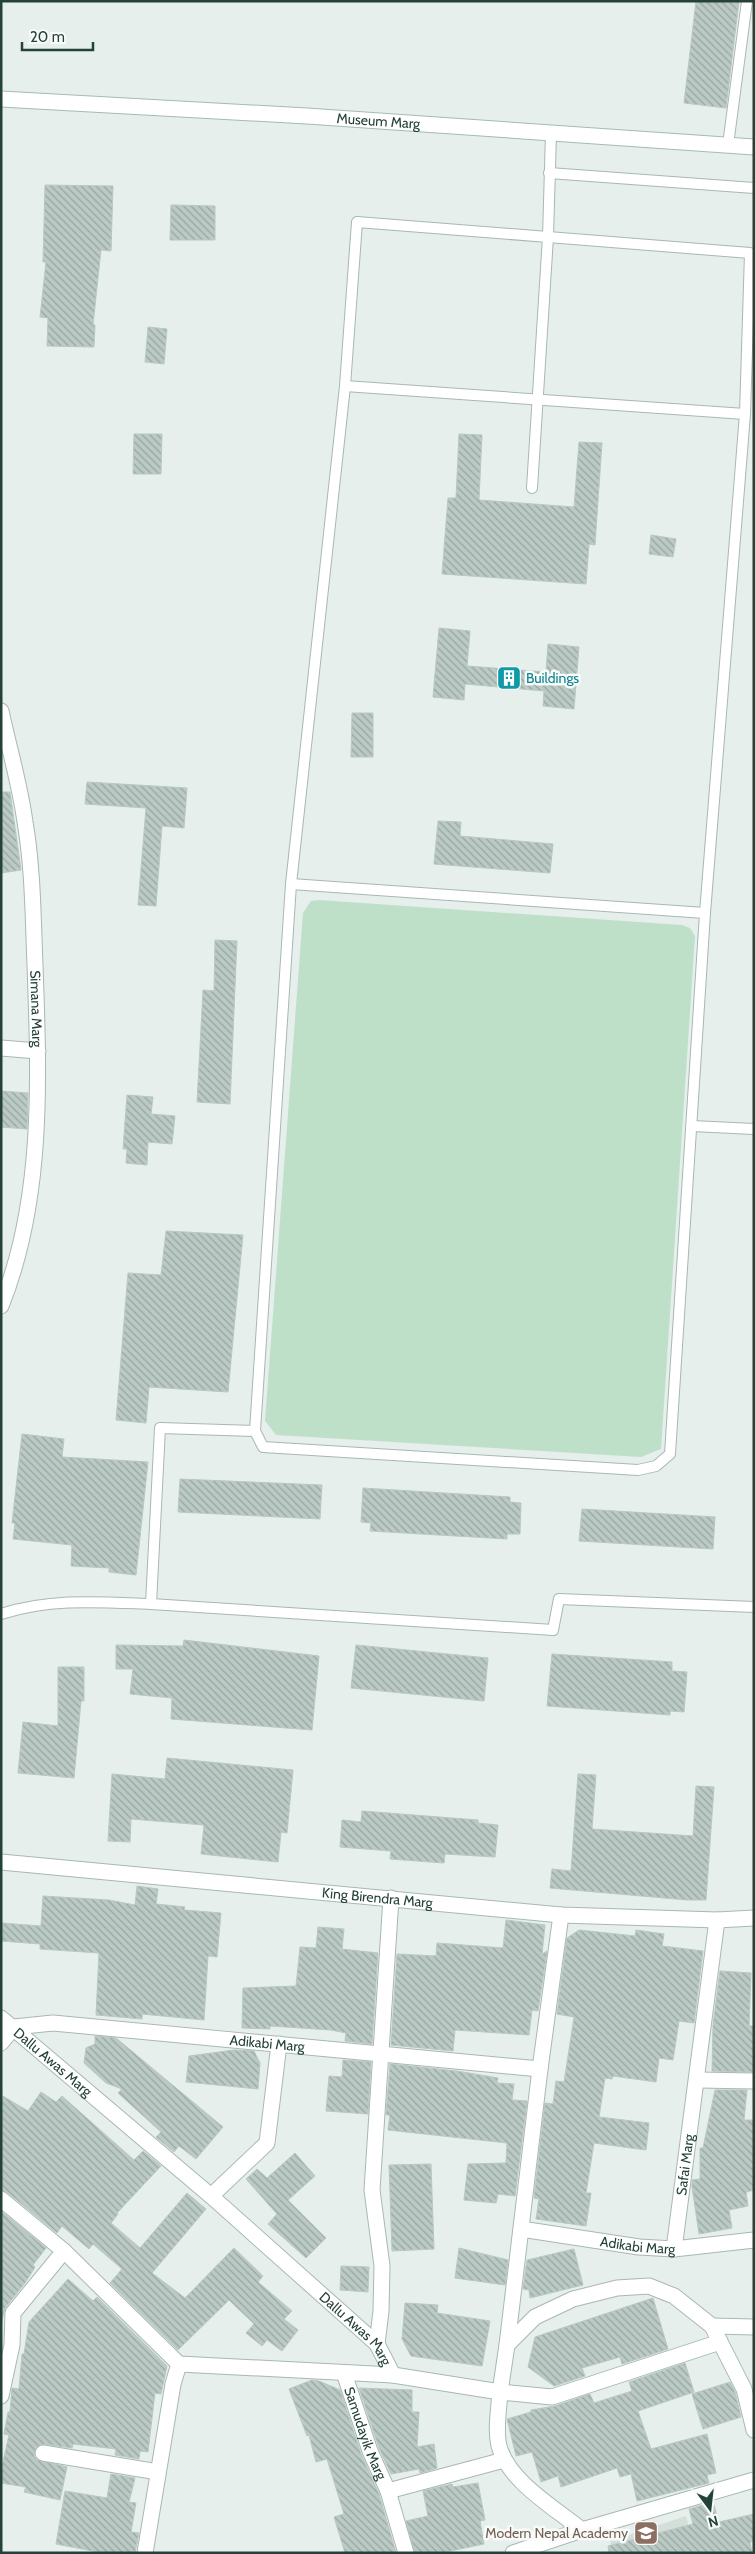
<svg xmlns="http://www.w3.org/2000/svg" width="755" height="2554" font-family="Cabin,sans-serif">
<defs>
<pattern id="building-back-hatch" width="6" height="6" patternUnits="userSpaceOnUse" patternTransform="scale(1.25)"><rect width="6" height="6" fill="#bbcac4"/><path d="M-1 5l2 2M0 0l6 6M5-1l2 2" fill="none" stroke="#98a6a0"/></pattern>
</defs>
<rect width="100%" height="100%" fill="#e6efeb"/>
<polygon fill="#d4dfda" points="686,2516 696,2553 613,2553 610,2541"/>
<polygon fill="#bfe0c8" points="319,900 682,925 690,928 695,936 661,1449 641,1457 276,1435 265,1421 303,913 311,901"/>
<g fill="url(#building-back-hatch)" stroke="#b8c9c2">
<polygon points="696,1 739,1 726,108 684,103"/>
<polygon points="45,185 113,186 111,251 101,250 93,325 95,325 94,347 47,346 48,318 40,317 46,262 43,262"/>
<polygon points="171,205 215,206 215,240 170,240"/>
<polygon points="148,327 167,329 164,364 145,362"/>
<polygon points="134,434 162,434 161,474 133,474"/>
<polygon points="459,434 482,435 479,500 574,507 579,442 602,443 595,545 589,544 586,584 442,574 448,498 456,498"/>
<polygon points="651,535 676,539 673,557 649,554"/>
<polygon points="439,628 470,631 467,666 546,672 548,644 579,647 574,709 543,706 544,691 465,684 464,700 433,697"/>
<polygon points="352,713 373,713 373,757 351,757"/>
<polygon points="87,782 187,788 184,828 162,826 156,906 138,905 146,808 85,804"/>
<polygon points="1,792 10,792 21,870 1,873"/>
<polygon points="438,821 461,822 460,836 553,844 550,873 434,864"/>
<polygon points="215,940 237,941 230,1104 197,1102 203,990 214,991"/>
<polygon points="1,1091 28,1093 27,1129 1,1127"/>
<polygon points="127,1095 153,1097 151,1114 175,1116 172,1144 148,1142 147,1165 126,1163 127,1149 123,1149"/>
<polygon points="166,1231 243,1235 228,1392 149,1387 146,1423 116,1420 128,1273 161,1275"/>
<polygon points="22,1434 64,1439 62,1457 148,1462 136,1575 109,1572 109,1568 71,1566 72,1545 13,1539 15,1523 12,1523"/>
<polygon points="180,1479 322,1485 320,1519 178,1512"/>
<polygon points="363,1488 510,1497 510,1502 521,1503 520,1534 507,1534 507,1539 370,1531 371,1523 361,1522"/>
<polygon points="582,1509 715,1517 713,1549 579,1541"/>
<polygon points="184,1640 319,1656 312,1730 171,1719 172,1698 130,1694 133,1669 116,1669 116,1645 183,1646"/>
<polygon points="356,1645 488,1658 484,1701 351,1688"/>
<polygon points="552,1654 672,1662 672,1671 687,1672 684,1712 670,1711 670,1715 547,1706"/>
<polygon points="58,1667 84,1667 84,1701 81,1701 74,1778 18,1773 23,1722 58,1726"/>
<polygon points="167,1758 293,1770 287,1833 281,1832 278,1862 201,1854 204,1825 131,1819 130,1842 108,1841 112,1774 165,1779"/>
<polygon points="578,1774 596,1775 592,1829 693,1836 696,1786 714,1787 706,1900 687,1900 550,1888 552,1869 571,1871"/>
<polygon points="362,1811 478,1820 478,1823 498,1825 495,1857 445,1854 444,1863 390,1859 391,1851 340,1847 342,1820 361,1822"/>
<polygon points="137,1886 158,1889 156,1904 185,1907 184,1910 221,1913 217,1957 208,1956 204,2020 142,2014 142,2019 96,2015 99,1953 40,1949 40,1944 1,1941 1,1923 41,1926 43,1896 109,1900 135,1905"/>
<polygon points="506,1920 545,1925 542,1954 547,1951 538,2011 532,2010 529,2035 455,2030 453,2051 391,2045 397,1954 436,1956 437,1943 503,1948"/>
<polygon points="318,1927 344,1929 342,1949 378,1953 372,2044 345,2041 346,2033 331,2030 270,2026 270,2029 242,2028 243,1988 296,1986 300,1947 316,1948"/>
<polygon points="579,1930 635,1936 636,1930 664,1934 662,1946 703,1951 694,2023 679,2021 673,2060 659,2058 656,2082 613,2076 612,2079 605,2078 599,2117 649,2123 646,2150 594,2143 586,2193 591,2193 586,2226 536,2219 539,2199 534,2198 545,2103 553,2104 556,2081 564,2082 574,2017 557,2014 567,1938"/>
<polygon points="720,1971 751,1973 749,2026 754,2026 754,2072 712,2071 713,2025"/>
<polygon points="95,2036 116,2038 223,2127 196,2159 179,2146 174,2152 156,2137 161,2132 118,2093 122,2089 106,2083 84,2063 86,2048 95,2044"/>
<polygon points="234,2050 254,2051 260,2063 258,2089 186,2082 189,2056"/>
<polygon points="343,2060 371,2062 368,2114 326,2111 329,2076 342,2077"/>
<polygon points="390,2064 457,2071 498,2078 497,2083 514,2084 512,2100 527,2101 515,2196 498,2194 496,2203 464,2200 468,2164 506,2163 507,2143 388,2130 390,2115 386,2115"/>
<polygon points="715,2090 747,2090 744,2120 754,2120 754,2190 746,2192 748,2206 729,2210 732,2228 699,2234 692,2187 692,2180 700,2179 700,2148 703,2148"/>
<polygon points="41,2092 56,2102 62,2096 134,2160 143,2151 161,2166 117,2213 118,2214 111,2223 140,2248 187,2193 206,2209 152,2273 185,2298 234,2248 263,2276 258,2282 292,2311 284,2319 298,2330 282,2351 267,2340 262,2346 246,2333 254,2324 229,2300 178,2350 110,2283 122,2269 93,2244 89,2249 62,2226 57,2233 7,2192 1,2190 1,2095 28,2111"/>
<polygon points="295,2153 315,2176 288,2200 326,2238 306,2258 268,2224 277,2214 246,2179 257,2169 267,2178"/>
<polygon points="431,2164 434,2249 392,2251 389,2165"/>
<polygon points="1,2211 46,2248 33,2265 35,2267 25,2283 5,2308 1,2325"/>
<polygon points="459,2248 508,2260 505,2285 455,2278"/>
<polygon points="574,2249 583,2285 530,2298 529,2290 523,2289 527,2260"/>
<polygon points="341,2266 369,2267 368,2292 340,2290"/>
<polygon points="68,2279 93,2301 97,2297 167,2366 161,2394 155,2393 148,2452 140,2451 139,2459 115,2455 116,2449 73,2444 72,2448 44,2444 36,2447 34,2456 37,2460 67,2467 60,2500 24,2492 26,2487 1,2483 1,2471 9,2435 4,2434 8,2412 10,2412 12,2388 19,2389 22,2354 24,2354 29,2322"/>
<polygon points="653,2298 668,2349 622,2364 620,2357 582,2368 585,2376 554,2386 528,2367 535,2337"/>
<polygon points="405,2303 438,2305 437,2313 490,2321 482,2366 411,2356 402,2339"/>
<polygon points="685,2363 694,2392 638,2411 651,2449 707,2434 716,2473 707,2475 709,2483 637,2501 631,2474 620,2477 617,2468 561,2487 558,2476 541,2482 532,2452 516,2456 507,2419 531,2412 531,2410 555,2406 590,2394 594,2403 632,2391 629,2382"/>
<polygon points="312,2380 319,2381 340,2390 361,2454 379,2494 396,2553 345,2553 334,2517 344,2514 327,2459 316,2462 309,2435 307,2436 289,2389"/>
<polygon points="730,2382 735,2392 741,2417 703,2429 692,2394"/>
<polygon points="359,2388 412,2390 412,2412 419,2412 417,2447 434,2444 437,2468 420,2473 419,2469 391,2474 379,2448"/>
<polygon points="111,2474 135,2478 129,2502 136,2503 131,2532 139,2533 135,2553 103,2553 56,2544 65,2491 107,2498"/>
<polygon points="478,2483 485,2520 480,2521 484,2544 441,2553 415,2553 406,2521 428,2516 423,2491 452,2484 453,2487"/>
<polygon points="713,2502 719,2522 754,2514 754,2541 750,2542 752,2553 609,2553 608,2546 693,2524 689,2509"/>
</g>
<g fill="none" stroke-linecap="round" stroke-linejoin="round">
<defs>
<g id="service">
<polyline points="728,145 747,1"/>
<polyline points="549,173 754,188"/>
<polyline points="345,386 745,414"/>
<polyline points="532,488 548,237 357,222 345,386 291,884 255,1431 263,1447 638,1470 656,1466 670,1454 705,913 745,414 750,253 548,237 551,133"/>
<polyline points="291,884 705,913"/>
<polyline points="692,1126 754,1129"/>
<polyline points="151,1604 553,1630 559,1599 754,1607"/>
<path d="M1 1614C51 1598 99 1602 151 1604L160 1428 255 1431"/>
</g>
<g id="minor">
<path id="s1" d="M1 711C9 748 20 785 25 822 33 869 33 917 35 965 39 1079 44 1199 1 1306"/>
<polyline points="1,1048 38,1051"/>
<path id="s2" d="M1 1862 561 1915 717 1920 754 1918"/>
<path id="s3" d="M1 2018 211 2196 377 2344 393 2375 500 2392 507 2345 535 2317 573 2299 617 2288 649 2286 674 2296 712 2326 744 2389 754 2430"/>
<path id="s4" d="M1 2043 14 2027 53 2023 540 2069"/>
<polyline points="698,2080 754,2081"/>
<polyline points="211,2196 267,2143 279,2044"/>
<polyline points="1,2199 64,2251 179,2364 393,2375"/>
<path id="s5" d="M521 2229 639 2247 674 2249 754 2240"/>
<path id="s6" d="M674 2249 717 1920"/>
<polyline points="712,2326 754,2327"/>
<polyline points="377,2344 381,2311 382,2266 372,2190 391,1898"/>
<polyline points="507,2345 540,2069 561,1915"/>
<path id="s7" d="M344 2373 370 2451 388 2491 406 2553"/>
<polyline points="1,2396 12,2345 13,2313 64,2251"/>
<polyline points="43,2453 158,2472"/>
<polyline points="388,2491 504,2460"/>
<path d="M582 2530C555 2508 508 2481 499 2446 495 2429 499 2409 500 2392L552 2397 720 2342"/>
<polyline points="145,2553 173,2384 179,2364"/>
<polyline points="513,2553 582,2530 754,2480"/>
</g>
<g id="secondary">
<path id="s8" d="M1 99 307 116 754 147"/>
</g>
</defs>
<use href="#service" stroke="#a8b8b2" stroke-width="12"/>
<use href="#minor" stroke="#a8b8b2" stroke-width="17"/>
<use href="#secondary" stroke="#a4bbb3" stroke-width="17"/>
<use href="#service" stroke="#fff" stroke-width="10"/>
<use href="#minor" stroke="#fff" stroke-width="15"/>
<use href="#secondary" stroke="#fff" stroke-width="15"/>
</g>
<defs>
<symbol id="building-square" viewBox="-11 -11 22 22"><rect x="-9" y="-9" width="18" height="18" rx="4" fill="#0f9aa8" stroke="#f7fbf9"/><path d="M-4-6H4V6H1V3H-1V6H-4ZM-2.5-4.3h1.7v1.8h-1.7ZM.8-4.3h1.7v1.8H.8ZM-2.5-1h1.7V.8h-1.7ZM.8-1h1.7V.8H.8Z" fill="#fff"/></symbol>
<symbol id="school-square" viewBox="-11 -11 22 22"><rect x="-9" y="-9" width="18" height="18" rx="4" fill="#8d6e63" stroke="#f7fbf9"/><path d="M0-5L7-2L0 1L-7-2ZM-4 1L0 2.5L4 1V4Q0 6-4 4Z" fill="#fff"/></symbol>
</defs>
<g fill-rule="evenodd">
<use href="#building-square" x="495" y="664" width="28" height="28"/>
<use href="#school-square" x="632" y="2519" width="28" height="28"/>
</g>
<g text-anchor="middle" stroke-width="5" stroke-linejoin="round" paint-order="stroke">
<g font-size="14" fill="#24423a" stroke="#f7fbf9">
<text dy="5" stroke="none"><textPath href="#s8" startOffset="378">Museum Marg</textPath></text>
<text dy="5" stroke="none"><textPath href="#s1" startOffset="301">Simana Marg</textPath></text>
<text dy="5" stroke="none"><textPath href="#s2" startOffset="378">King Birendra Marg</textPath></text>
<text dy="5" stroke="none"><textPath href="#s4" startOffset="275">Adikabi Marg</textPath></text>
<text dy="5" stroke="none"><textPath href="#s3" startOffset="68">Dallu Awas Marg</textPath></text>
<text dy="5" stroke="none"><textPath href="#s6" startOffset="85">Safai Marg</textPath></text>
<text dy="5" stroke="none"><textPath href="#s5" startOffset="118">Adikabi Marg</textPath></text>
<text dy="5" stroke="none"><textPath href="#s3" startOffset="472">Dallu Awas Marg</textPath></text>
<text dy="5" stroke="none"><textPath href="#s7" startOffset="64">Samudayik Marg</textPath></text>
</g>
<g font-size="14" fill="#0d838f" stroke="#f7fbf9" text-anchor="start">
<text x="526" y="683">Buildings</text>
</g>
<g font-size="14" fill="#785e54" stroke="#f7fbf9" text-anchor="end">
<text x="628" y="2538">Modern Nepal Academy</text>
</g>
</g>
<rect width="755" height="2554" fill="none" stroke="#24423a" stroke-width="5"/>
<g transform="translate(710 2509) rotate(165)" stroke="#f7fbf9" stroke-width="4" paint-order="stroke">
<path d="M0-4L9 19L0 12L-9 19Z" fill="#24423a"/>
<text y="-8" font-size="14" font-weight="bold" text-anchor="middle" fill="#24423a">N</text>
</g>
<path d="M22 42v8h71v-8" fill="none" stroke="#24423a" stroke-width="2.5"/>
<text x="30" y="42" font-size="15" fill="#24423a" stroke="#f7fbf9" stroke-width="4" paint-order="stroke">20 m</text>
</svg>
